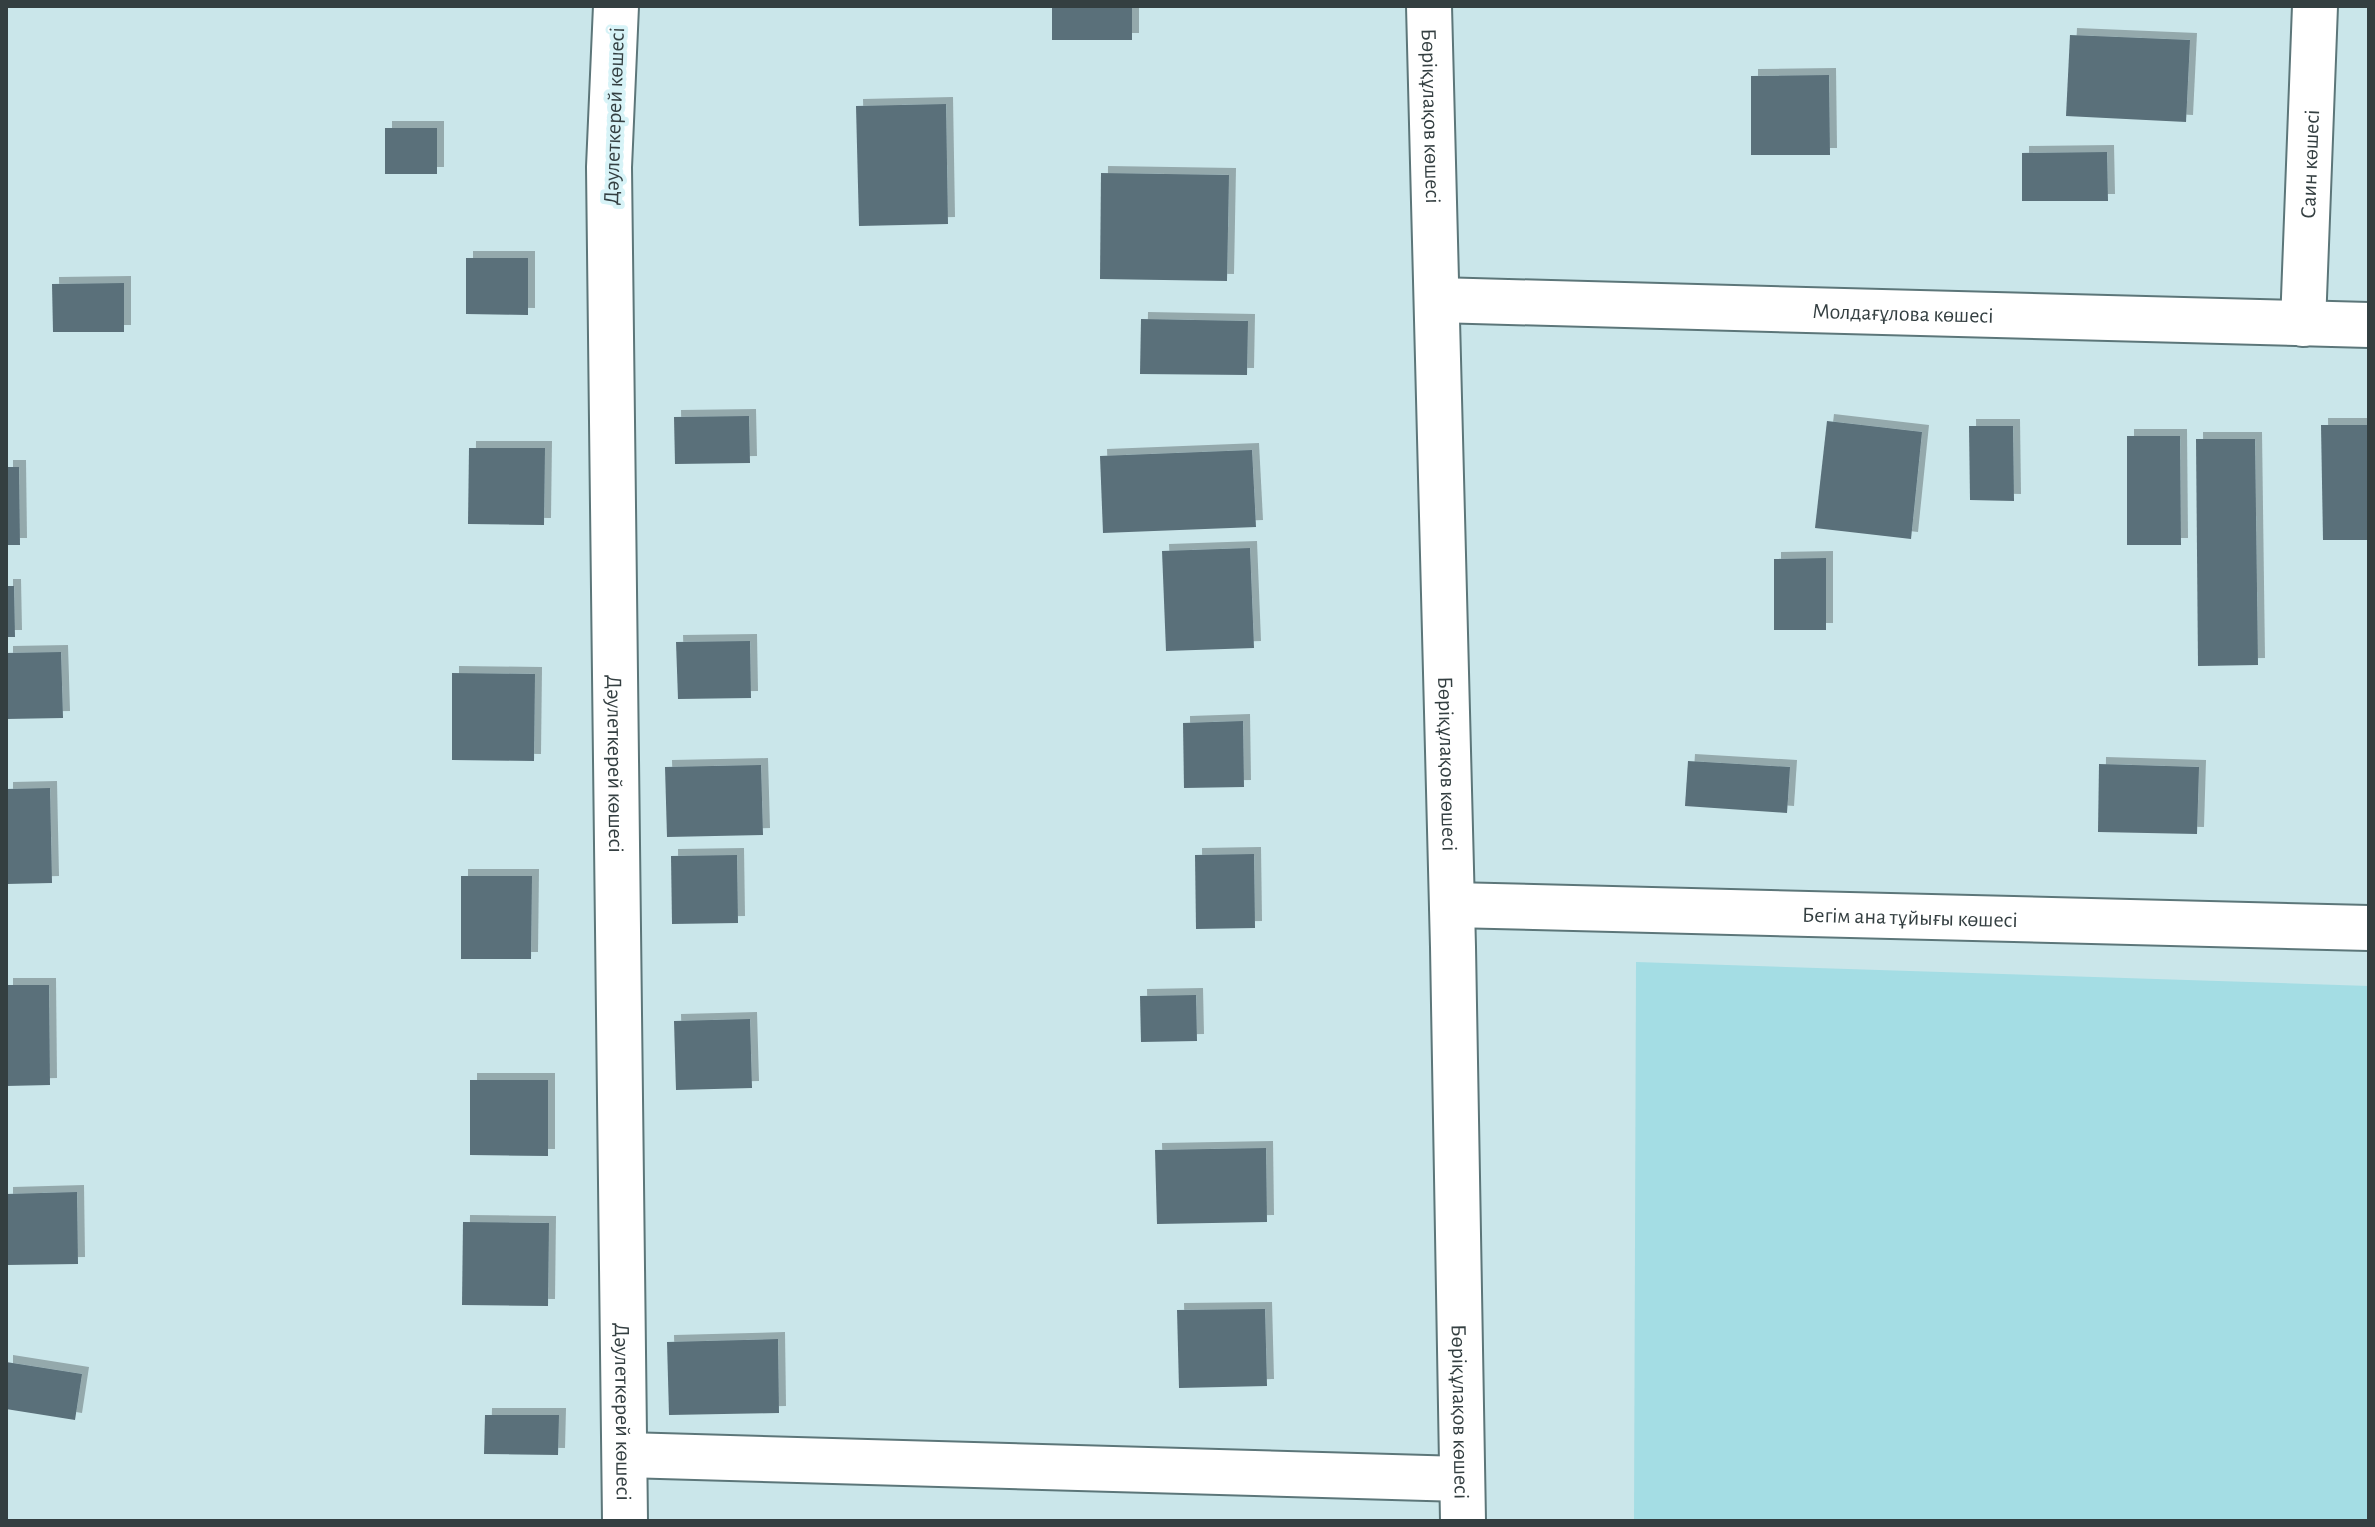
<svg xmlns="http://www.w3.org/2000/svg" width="2375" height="1527" font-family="'Alegreya Sans',sans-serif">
<defs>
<filter id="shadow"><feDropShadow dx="7" dy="-7" stdDeviation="0" flood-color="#0004"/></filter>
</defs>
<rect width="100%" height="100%" fill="#cae6ea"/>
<polygon fill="#a4dde4" points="1636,962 2369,986 2369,1521 1634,1521"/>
<g fill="#5a707a" filter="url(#shadow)">
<rect x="1052" y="6" width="80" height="34"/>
<polygon points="2070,35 2190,40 2186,122 2066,116"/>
<polygon points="1829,75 1830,155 1751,155 1751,76"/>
<polygon points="946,104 948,224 859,226 856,106"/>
<rect x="385" y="128" width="52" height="46"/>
<polygon points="2107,152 2108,201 2022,201 2022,153"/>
<polygon points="1101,173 1229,175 1227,281 1100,279"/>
<polygon points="466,258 528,258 528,315 466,314"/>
<polygon points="124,283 124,332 53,332 52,284"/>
<polygon points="1141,319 1248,321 1247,375 1140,374"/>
<polygon points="749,416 750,463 675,464 674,417"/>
<polygon points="1827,421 1922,432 1911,539 1815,528"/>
<polygon points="2321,425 2369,425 2369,540 2323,540"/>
<polygon points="1969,426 2013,426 2014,501 1970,500"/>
<polygon points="2127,436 2180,436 2181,545 2127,545"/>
<polygon points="2196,439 2255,439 2258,665 2198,666"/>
<polygon points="469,448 545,448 544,525 468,524"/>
<polygon points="1252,450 1256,527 1103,533 1100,456"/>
<polygon points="6,467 19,467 20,545 6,545"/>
<polygon points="1250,548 1254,648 1166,651 1162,551"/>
<polygon points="1826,558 1826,630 1774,630 1774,559"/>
<polygon points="6,586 14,586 15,637 6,637"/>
<polygon points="750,641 751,698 678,699 676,642"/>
<polygon points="61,652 63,718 6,719 6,653"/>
<polygon points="452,673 535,674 534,761 452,760"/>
<polygon points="1243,721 1244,787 1184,788 1183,723"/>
<polygon points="1688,761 1790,767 1787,813 1685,806"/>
<polygon points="2099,764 2199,767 2197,834 2098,832"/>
<polygon points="761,765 763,835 667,837 665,767"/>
<polygon points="50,788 52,883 6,884 6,789"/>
<polygon points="1254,854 1255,928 1196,929 1195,855"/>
<polygon points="737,855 738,923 672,924 671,856"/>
<polygon points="461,876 532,876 531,959 461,959"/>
<polygon points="6,985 49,985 50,1085 6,1086"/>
<polygon points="1196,995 1197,1041 1141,1042 1140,996"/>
<polygon points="750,1019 752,1088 676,1090 674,1021"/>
<polygon points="470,1080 548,1080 548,1156 470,1155"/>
<polygon points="1266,1148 1267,1222 1157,1224 1155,1150"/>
<polygon points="77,1192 78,1264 6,1265 6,1194"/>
<polygon points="463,1222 549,1223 548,1306 462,1305"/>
<polygon points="1265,1309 1267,1386 1179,1388 1177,1310"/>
<polygon points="778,1339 779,1413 669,1415 667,1342"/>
<polygon points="6,1362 82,1374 75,1420 6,1409"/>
<polygon points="485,1415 559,1415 558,1455 484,1454"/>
</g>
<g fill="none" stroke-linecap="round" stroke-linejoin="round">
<defs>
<g id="street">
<path id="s1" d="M616 6 609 167 625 1521"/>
<path id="s2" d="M1437 300 2369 325"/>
<path id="s3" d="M2303 324 2315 6"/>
<path id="s4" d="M1452 905 2369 928"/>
<polyline points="626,1455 1462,1479"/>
</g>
<g id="secondary">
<path id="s5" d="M1429 6 1453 947 1463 1521"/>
</g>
</defs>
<use href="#street" stroke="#5c7679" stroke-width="48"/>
<use href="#secondary" stroke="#5c7679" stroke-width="48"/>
<use href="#street" stroke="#fff" stroke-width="44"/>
<use href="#secondary" stroke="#fff" stroke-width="44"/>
</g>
<g text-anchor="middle" stroke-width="8" stroke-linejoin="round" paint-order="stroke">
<g font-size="22" fill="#343f41" stroke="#d7f3f7">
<text transform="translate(613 116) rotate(-88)" y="8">Дәулеткерей көшесі</text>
<text dy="8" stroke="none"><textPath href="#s5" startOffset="110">Бөріқұлақов көшесі</textPath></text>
<text dy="8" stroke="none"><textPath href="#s3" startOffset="160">Саин көшесі</textPath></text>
<text dy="8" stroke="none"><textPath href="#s2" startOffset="466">Молдағұлова көшесі</textPath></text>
<text dy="8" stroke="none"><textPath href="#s1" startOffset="758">Дәулеткерей көшесі</textPath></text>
<text dy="8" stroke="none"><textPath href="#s5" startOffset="758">Бөріқұлақов көшесі</textPath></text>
<text dy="8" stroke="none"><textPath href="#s4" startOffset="458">Бегім ана тұйығы көшесі</textPath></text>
<text dy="8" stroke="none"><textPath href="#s1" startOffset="1406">Дәулеткерей көшесі</textPath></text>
<text dy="8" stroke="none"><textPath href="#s5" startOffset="1406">Бөріқұлақов көшесі</textPath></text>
</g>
</g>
<rect width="2375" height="1527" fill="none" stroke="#343f41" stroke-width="16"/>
</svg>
